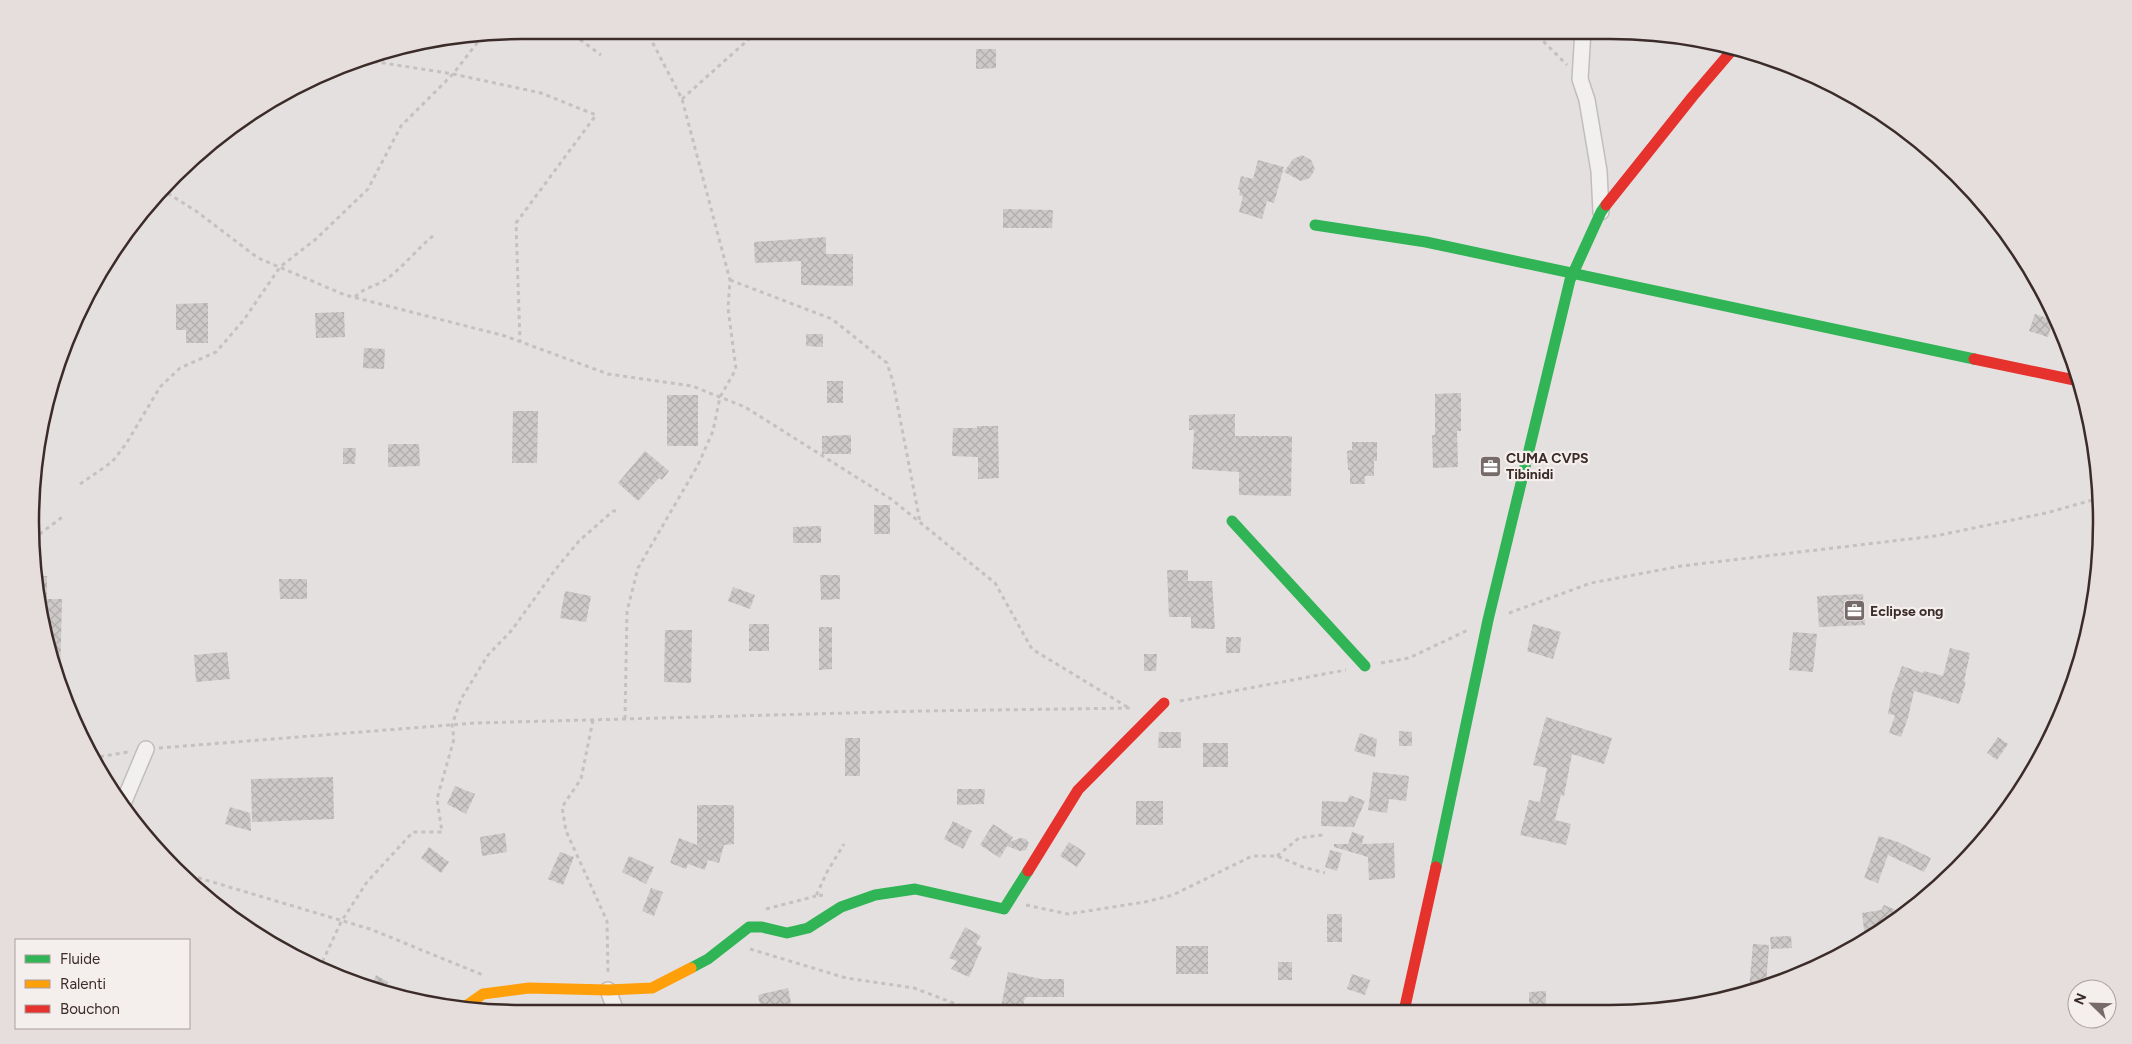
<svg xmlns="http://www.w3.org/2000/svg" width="2132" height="1044" font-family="Figtree,sans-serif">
<defs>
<pattern id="building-cross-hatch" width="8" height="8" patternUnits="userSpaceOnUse" patternTransform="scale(1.25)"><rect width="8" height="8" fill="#cdc9c8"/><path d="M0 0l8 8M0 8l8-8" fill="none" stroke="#b1adac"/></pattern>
</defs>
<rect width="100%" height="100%" fill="#e5e0e0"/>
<g fill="url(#building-cross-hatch)">
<polygon points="976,49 996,49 996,68 976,69"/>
<polygon points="1302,155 1311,160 1315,169 1310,178 1301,181 1284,172 1293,159"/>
<polygon points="1258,160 1284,167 1274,203 1267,201 1262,219 1239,212 1243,196 1239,195 1240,190 1238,189 1241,176 1253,179"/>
<polygon points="1003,209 1053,210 1052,228 1003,228"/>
<polygon points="826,237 826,254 853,254 853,286 801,285 801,261 755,263 754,242"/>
<polygon points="208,303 208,343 186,343 186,330 176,330 176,304"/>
<polygon points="344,312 345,337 316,338 315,313"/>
<polygon points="2035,314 2053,320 2048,337 2029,331"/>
<polygon points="806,334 823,334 823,347 806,346"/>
<polygon points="364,348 385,349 384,369 363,368"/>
<rect x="827" y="381" width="16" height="22"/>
<polygon points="1461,393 1461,431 1457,431 1458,467 1433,468 1432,435 1435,435 1435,394"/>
<rect x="667" y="395" width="31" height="51"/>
<polygon points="513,411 538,411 537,463 512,463"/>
<polygon points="1235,414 1235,436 1292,436 1291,496 1239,495 1239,472 1192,469 1194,430 1189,430 1189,415"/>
<polygon points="977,426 998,426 999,478 978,479 978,457 952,456 953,428 977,428"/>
<polygon points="851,435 851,454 822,454 822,436"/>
<polygon points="1352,442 1377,442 1377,461 1374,461 1374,476 1365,476 1365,484 1350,484 1350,470 1348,470 1347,451 1352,450"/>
<polygon points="388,444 419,444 420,466 388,467"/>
<polygon points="343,448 356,448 355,464 343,464"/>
<polygon points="645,451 669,471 662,480 659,478 638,501 618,483"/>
<rect x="874" y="505" width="16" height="29"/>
<polygon points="821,526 821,543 793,543 793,527"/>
<polygon points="1167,570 1188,570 1188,581 1212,581 1215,629 1191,628 1191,617 1169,617"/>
<polygon points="820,575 840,575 840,599 821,600"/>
<polygon points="35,576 47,576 47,599 62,599 60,681 56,680 35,590"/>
<polygon points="279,579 307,579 307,599 280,599"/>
<polygon points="733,587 755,595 750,609 728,601"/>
<polygon points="565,591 591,596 586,622 560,618"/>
<polygon points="1863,594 1865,625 1819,627 1817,596"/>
<rect x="749" y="624" width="20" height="27"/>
<polygon points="1533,624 1561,632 1553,659 1527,651"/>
<polygon points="819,627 832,627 832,669 819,670"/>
<polygon points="665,630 692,630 691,683 664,682"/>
<polygon points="1793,632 1817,634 1813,672 1789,670"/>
<polygon points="1226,637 1241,637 1240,653 1226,653"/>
<polygon points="1950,648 1970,653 1964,682 1966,682 1959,704 1914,691 1908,718 1901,737 1889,733 1895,715 1888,714 1892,693 1902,666 1923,673 1924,671 1943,676"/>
<polygon points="227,652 230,679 196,682 194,655"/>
<polygon points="1144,654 1157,654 1156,671 1144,671"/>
<polygon points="1546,717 1612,738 1604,764 1572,754 1564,796 1561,795 1555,820 1571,824 1566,845 1520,835 1529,800 1540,802 1547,768 1533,765"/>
<polygon points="1399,731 1412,732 1412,746 1399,746"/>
<polygon points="1159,732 1181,732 1181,748 1158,748"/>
<polygon points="1360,733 1377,739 1375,757 1354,751"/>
<polygon points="1998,737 2008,744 1997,760 1987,753"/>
<rect x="845" y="738" width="15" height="38"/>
<rect x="1203" y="743" width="25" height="24"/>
<polygon points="1373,772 1409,776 1406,801 1389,799 1387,813 1368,810"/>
<polygon points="333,777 334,819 252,822 251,779"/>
<polygon points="455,786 475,794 466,814 447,804"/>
<polygon points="957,789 985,789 984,804 957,805"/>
<polygon points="1350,795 1365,801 1354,827 1321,826 1322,801 1347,802"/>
<rect x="1136" y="801" width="27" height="24"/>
<polygon points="697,805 733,805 734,807 734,844 724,845 719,863 708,860 705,870 688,864 686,869 670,863 679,838 697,845"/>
<polygon points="230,807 250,813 251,831 225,824"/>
<polygon points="953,821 972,831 963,849 944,839"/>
<polygon points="993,824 1013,837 1010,842 1020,838 1026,839 1029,843 1026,850 1020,851 1007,846 1000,858 980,845"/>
<polygon points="1352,832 1364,836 1362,844 1394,843 1395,878 1369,880 1368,857 1334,847 1334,844 1348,844"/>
<polygon points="505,833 507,852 482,856 480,837"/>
<polygon points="1879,836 1898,842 1931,858 1924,872 1888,855 1878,883 1864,878"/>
<polygon points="1069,842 1086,853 1077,867 1060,856"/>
<polygon points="429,847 449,862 441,873 421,858"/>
<polygon points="1330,850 1342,853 1337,871 1325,867"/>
<polygon points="560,852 574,857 563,885 548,879"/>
<polygon points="629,856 654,867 646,884 622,872"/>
<polygon points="651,888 663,892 654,916 642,911"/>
<polygon points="1884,905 1906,914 1865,938 1862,913 1881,910"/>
<rect x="1327" y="914" width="15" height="28"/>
<polygon points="965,927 981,936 976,944 982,947 969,977 951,969 957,961 949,958"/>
<polygon points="1791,936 1792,948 1771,949 1770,937"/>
<polygon points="1753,944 1769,945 1766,985 1749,990"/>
<rect x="1176" y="946" width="32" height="28"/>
<rect x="1278" y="962" width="14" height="18"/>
<polygon points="1008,972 1041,979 1064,979 1064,997 1025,997 1022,1012 1000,1012"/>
<polygon points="1352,974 1370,980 1365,995 1347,989"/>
<polygon points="376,975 388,982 383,992 370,988"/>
<polygon points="788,988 793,1013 762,1013 758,995"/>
<polygon points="1546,991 1546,1009 1529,1009 1529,992"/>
</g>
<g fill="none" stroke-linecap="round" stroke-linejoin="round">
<defs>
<g id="street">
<polyline points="1583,30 1580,79 1587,100 1599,171 1601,212"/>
<polyline points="122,806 146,749"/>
<polyline points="608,990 617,1014"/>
</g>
</defs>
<use href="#street" stroke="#c1bdbc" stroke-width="18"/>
<g stroke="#c4c1c0" stroke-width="3" stroke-dasharray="4 4" stroke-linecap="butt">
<polyline points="567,30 601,55"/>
<polyline points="1532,30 1567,65"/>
<polyline points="358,59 453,74 541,93 596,115 516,223 520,342"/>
<polyline points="682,99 759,30"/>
<polyline points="161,189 196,211 258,258 345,295 505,336 608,374 692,386 745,407 891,499 995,583 1032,649 1129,708"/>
<polyline points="730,280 832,319 887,363 893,382 920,522"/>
<path d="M355 297C366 286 376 287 388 278 405 265 418 248 434 235"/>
<polyline points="80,484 112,462 126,444 160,387 180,368 216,352 243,321 280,267 316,239 368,189 401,126 453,74 484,34"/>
<polyline points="33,539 65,515"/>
<polyline points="1509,613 1591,583 1681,566 1935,536 2046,513 2100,498"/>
<polyline points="1381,663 1409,658 1468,630"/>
<polyline points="1180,701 1346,670"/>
<polyline points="625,719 627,611 638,568 698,465 713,431 720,397 736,369 728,308 730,280 682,99 646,30"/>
<polyline points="593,720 581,779 562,807 566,831 607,921 608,973"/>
<polyline points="159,748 475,723 922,711 1134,708"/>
<polyline points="92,758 128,752"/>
<polyline points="1277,856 1299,838 1323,835"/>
<polyline points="182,876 199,878 370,929 483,975"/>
<polyline points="823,895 816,896 827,872 844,844"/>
<polyline points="1026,905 1068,914 1145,902 1173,895 1252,856 1277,856 1303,867 1325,873"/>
<polyline points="766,909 816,896"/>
<polyline points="750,949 846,978 914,988 977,1012"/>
<polyline points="319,969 341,922 367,882 413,832 442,832 437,799 454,739 452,725 461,699 488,655 512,630 555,570 579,541 613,511 620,511"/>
<polyline points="941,1012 951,1003"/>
</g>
<use href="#street" stroke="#f2efef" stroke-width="15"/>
<g stroke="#30b455" stroke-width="11">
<polyline points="1315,225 1426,242 1974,359"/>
<polyline points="1232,521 1365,666"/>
<polyline points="1436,867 1488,620 1570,280 1601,212 1606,205"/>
<polyline points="691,968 708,959 749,927 762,927 787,933 808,928 841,907 875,895 915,889 1004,909 1028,871"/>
</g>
<polyline stroke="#ff9f0a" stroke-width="11" points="463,1008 483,994 529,988 608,990 652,988 691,968"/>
<g stroke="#e5322d" stroke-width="11">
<polyline points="1606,205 1693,96 1734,48"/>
<polyline points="1974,359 2079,381"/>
<polyline points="1028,871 1078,790 1164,703"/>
<polyline points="1404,1011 1436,867"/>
</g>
</g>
<defs>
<symbol id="office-square" viewBox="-11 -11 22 22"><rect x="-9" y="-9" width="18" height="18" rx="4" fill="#776b69" stroke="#f4eeed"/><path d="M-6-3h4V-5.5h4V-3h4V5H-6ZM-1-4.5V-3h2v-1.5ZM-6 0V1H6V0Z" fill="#fff"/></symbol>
</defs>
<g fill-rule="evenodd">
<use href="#office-square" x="1478" y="454" width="25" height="25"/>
<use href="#office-square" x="1842" y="598" width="25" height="25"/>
</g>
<g text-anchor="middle" stroke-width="4.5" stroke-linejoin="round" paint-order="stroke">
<g font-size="14" font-weight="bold" fill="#3c2c29" stroke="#f4eeed" text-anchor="start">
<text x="1506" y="463">CUMA CVPS<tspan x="1506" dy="16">Tibinidi</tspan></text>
<text x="1870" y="616">Eclipse ong</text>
</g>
</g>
<path d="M0 0H2132V1044H0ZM522 39H1610A483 483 0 0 1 2093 522V522A483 483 0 0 1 1610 1005H522A483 483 0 0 1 39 522V522A483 483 0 0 1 522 39Z" fill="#e5dedd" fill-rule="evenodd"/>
<path fill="none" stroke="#3c2c29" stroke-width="2.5" d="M522 39H1610A483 483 0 0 1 2093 522V522A483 483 0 0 1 1610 1005H522A483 483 0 0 1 39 522V522A483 483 0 0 1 522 39Z"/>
<rect x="15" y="939" width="175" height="90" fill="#f4eeed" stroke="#aaa09f"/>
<rect x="25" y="955" width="25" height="8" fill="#30b455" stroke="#aaa09f"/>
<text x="60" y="964" font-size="15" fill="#3c2c29">Fluide</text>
<rect x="25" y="980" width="25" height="8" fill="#ff9f0a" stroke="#aaa09f"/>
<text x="60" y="989" font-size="15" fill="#3c2c29">Ralenti</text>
<rect x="25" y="1005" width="25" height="8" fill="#e5322d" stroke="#aaa09f"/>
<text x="60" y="1014" font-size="15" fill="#3c2c29">Bouchon</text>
<g transform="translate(2092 1004) rotate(293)"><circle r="24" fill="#f4eeed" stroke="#aaa09f"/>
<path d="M0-4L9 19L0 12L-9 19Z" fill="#776b69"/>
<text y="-8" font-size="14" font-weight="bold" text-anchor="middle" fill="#3c2c29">N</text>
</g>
</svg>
